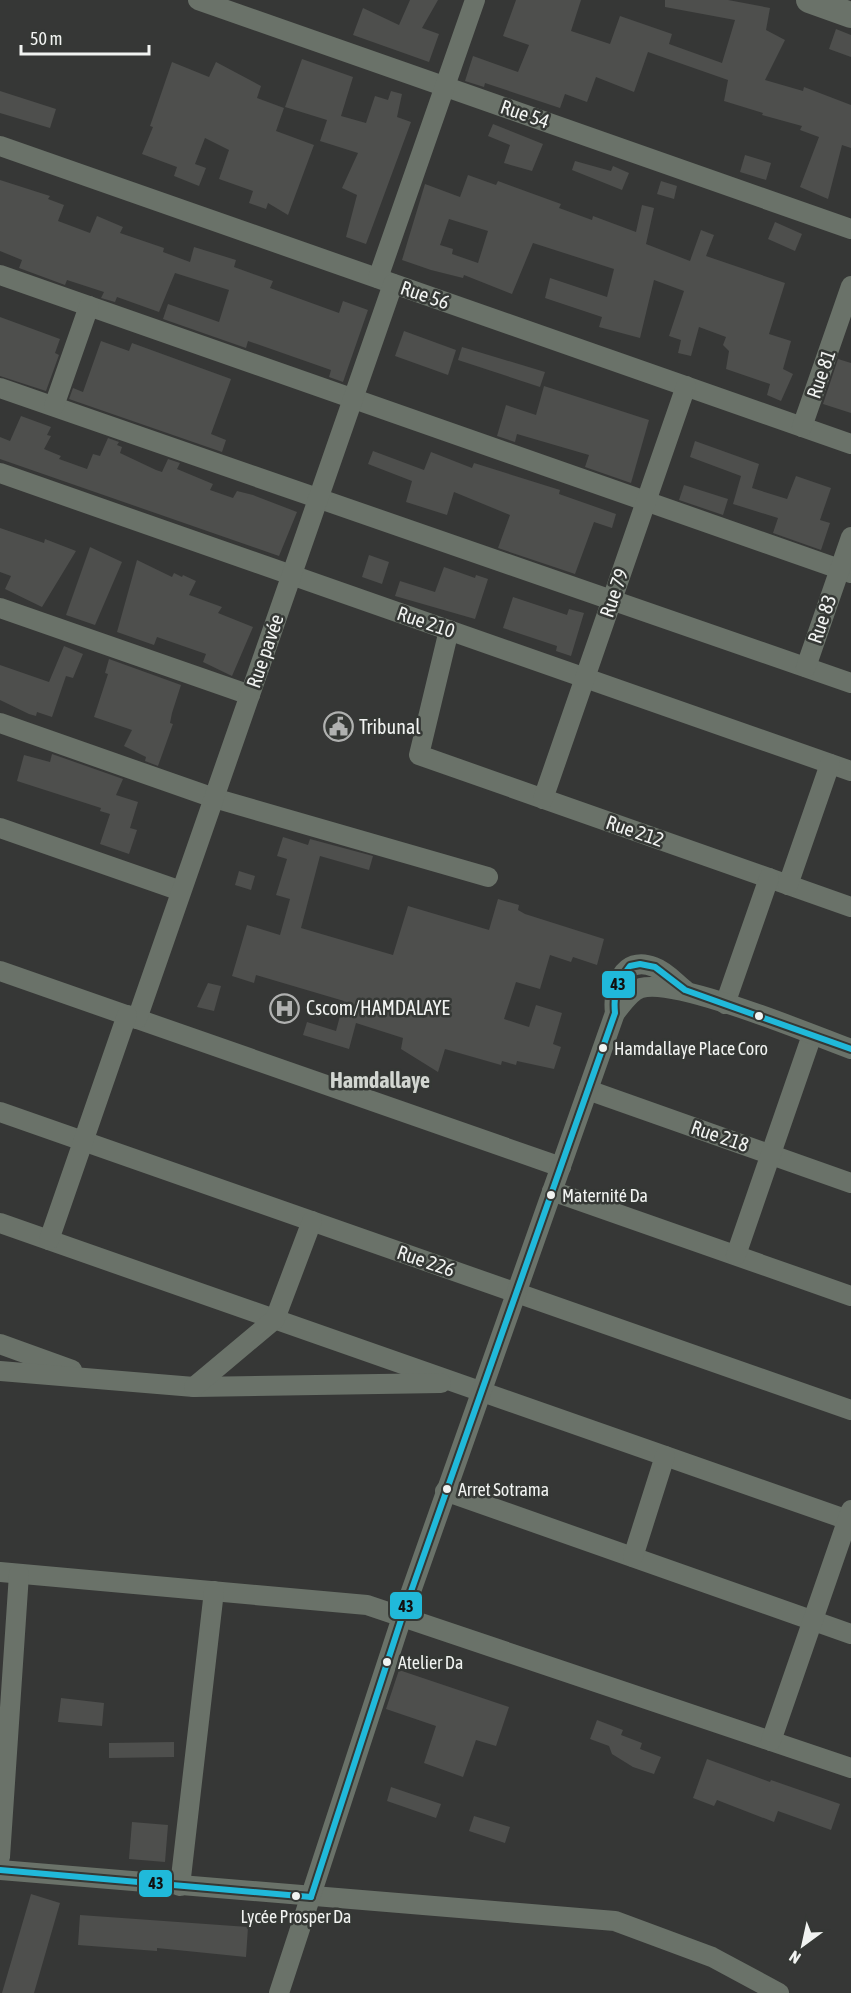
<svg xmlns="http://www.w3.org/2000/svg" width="851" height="1993" font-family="'Asap Condensed',sans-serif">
<rect width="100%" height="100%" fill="#363736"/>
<g fill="#4e4f4d" fill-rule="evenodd">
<polygon points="410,0 438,0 422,28 439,34 429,62 353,35 363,8 399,25"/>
<polygon points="516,0 581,0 571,31 610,44 620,16 672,34 669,44 722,63 735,20 665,7 665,0 728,0 770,8 766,30 785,40 765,80 803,91 804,87 851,105 851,148 842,145 828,199 800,187 819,137 800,130 802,126 762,115 763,113 724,101 728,80 648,52 634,92 596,77 587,102 565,94 560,108 485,83 484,87 465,81 473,56 518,72 529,45 503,36"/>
<polygon points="836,29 851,35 851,57 829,49"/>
<polygon points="302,59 353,77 341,116 366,123 375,96 388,100 391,91 402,94 397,117 411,122 366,244 346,237 357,195 342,188 358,153 320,141 327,120 285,107"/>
<polygon points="172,62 209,77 216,62 261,86 257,98 284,108 276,131 314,145 288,215 268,203 266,209 249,203 253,191 219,179 229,150 205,138 195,164 206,168 199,186 174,176 177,167 142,154 153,127 150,126"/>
<polygon points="0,91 56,109 50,128 0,113"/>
<polygon points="493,124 543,144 532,171 504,163 510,145 488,136"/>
<polygon points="745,155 771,163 766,180 740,172"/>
<polygon points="575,161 611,171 613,166 629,173 622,190 572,170"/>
<path d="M468 175 496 185 498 181 561 204 559 208 592 220 593 216 636 232 642 205 654 208 646 244 690 261 701 230 714 235 706 256 785 283 769 334 791 341 783 369 793 374 781 401 767 395 770 384 726 369 729 351 723 345 726 337 699 327 691 356 678 353 681 340 669 336 684 291 654 280 640 338 599 327 602 317 545 298 550 278 607 297 614 269 533 243 512 294 464 275 463 278 431 270 402 260 425 184 460 197ZM449 219 488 231 478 263 452 254 453 249 440 245Z"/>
<polygon points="0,180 50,196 48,199 64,205 58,221 90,233 97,216 123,227 120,233 164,248 163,252 190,262 194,247 236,260 234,267 273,281 270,288 339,313 343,301 368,310 343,382 329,377 331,370 248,341 246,348 163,319 168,304 219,322 229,290 175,273 159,312 117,297 115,302 101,298 104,292 67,280 65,285 19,268 22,260 0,251"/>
<polygon points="661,181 677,186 674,199 657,194"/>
<polygon points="775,222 802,234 795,251 768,239"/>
<polygon points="0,317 60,339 55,353 59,355 46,391 0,376"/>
<polygon points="404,331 456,350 448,375 395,356"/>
<polygon points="101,341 129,351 132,343 231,379 211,434 226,440 222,452 69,399 73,388 83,392"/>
<polygon points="462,347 545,372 540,387 458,360"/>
<polygon points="838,359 851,363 851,413 823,404"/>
<polygon points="544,386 649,420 631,483 585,467 589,455 517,434 515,442 497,436 506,405 536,415"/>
<polygon points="21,416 51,427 47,435 51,436 44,449 61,456 59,459 87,469 93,454 100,456 108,438 119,442 117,445 122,447 120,453 156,470 162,472 168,459 180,463 177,469 213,484 210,490 233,498 237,491 253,495 297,512 279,556 0,459 0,437 10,441"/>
<polygon points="695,441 759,464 752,488 787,499 796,476 831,488 820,520 830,523 821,550 773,533 778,518 733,504 741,476 690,457"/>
<polygon points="373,451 424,470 431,452 472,468 474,463 560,490 559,494 616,514 612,528 594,522 575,574 498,548 510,515 454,492 447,515 406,502 412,481 368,464"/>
<polygon points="684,485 728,499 723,515 679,500"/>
<polygon points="0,528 44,543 45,539 76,551 42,607 5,589 11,576 0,572"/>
<polygon points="90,547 122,562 95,625 66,615"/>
<polygon points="369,555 389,562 382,584 362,577"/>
<polygon points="137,560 172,577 174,573 182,577 183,575 196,581 189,595 222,607 218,613 253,627 232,676 203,662 206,654 157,637 154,645 117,632"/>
<polygon points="444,567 475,578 476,575 488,579 475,619 395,596 400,581 435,592"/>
<polygon points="513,597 567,615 569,609 584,613 571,656 556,651 557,646 503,628"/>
<polygon points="64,646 83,654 73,678 66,676 52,717 37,712 36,716 29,714 0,700 0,665 49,682"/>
<polygon points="109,659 181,685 172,713 170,723 173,724 158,766 145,761 146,757 124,746 132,730 94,717 108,674 105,673"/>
<polygon points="52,754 123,779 116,795 138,802 130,828 137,830 129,854 100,844 110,814 100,811 101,808 17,781 24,755 50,762"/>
<polygon points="283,837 308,845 310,839 373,856 369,870 320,856 301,928 393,955 408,906 489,930 498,899 519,905 518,910 525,914 604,939 597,965 573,957 571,962 550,955 540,989 516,982 504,1019 529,1027 536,1005 562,1013 553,1044 561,1047 554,1069 517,1061 516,1065 502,1061 501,1065 445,1049 438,1072 401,1049 403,1038 356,1023 349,1049 303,1035 307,1022 336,1031 344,1001 256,975 254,983 232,976 247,925 280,935 290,899 276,895 287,859 277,856"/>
<polygon points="239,871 255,876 251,890 235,885"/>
<polygon points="208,983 221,986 214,1011 197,1007"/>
<polygon points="399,1670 509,1707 496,1746 476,1740 463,1777 424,1763 436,1726 386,1709"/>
<polygon points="61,1698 104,1703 102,1726 58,1722"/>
<polygon points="597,1720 623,1730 621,1735 642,1743 640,1749 661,1757 654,1774 633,1767 612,1754 609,1746 590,1739"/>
<polygon points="174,1742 174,1757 109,1758 109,1743"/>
<polygon points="707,1759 770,1782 771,1780 840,1804 831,1830 778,1811 774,1822 717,1800 714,1806 693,1798"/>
<polygon points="391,1787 441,1804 436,1818 387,1801"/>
<polygon points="474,1816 510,1827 505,1843 469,1831"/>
<polygon points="132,1822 168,1825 165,1862 129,1859"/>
<polygon points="31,1894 60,1903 34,1993 2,1993"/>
<polygon points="80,1915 248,1927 246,1957 157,1948 157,1951 78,1945"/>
</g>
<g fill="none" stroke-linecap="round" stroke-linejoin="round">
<g stroke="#6a7269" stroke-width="20">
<polyline points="198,0 851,229"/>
<polyline points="0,146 851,444"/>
<polyline points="0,275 851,573"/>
<polyline points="378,278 475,0"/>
<polyline points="0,388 851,683"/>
<polyline points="54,406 89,306"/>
<polyline points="802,427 851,286"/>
<polyline points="0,473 851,771"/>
<polyline points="0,608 250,695"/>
<polyline points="449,630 419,755 851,907"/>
<polyline points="806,667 851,537"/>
<polyline points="0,723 214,798 488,877"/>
<polyline points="543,799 686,386"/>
<polyline points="0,828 181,891"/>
<polyline points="788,885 830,764"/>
<polyline points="0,971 561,1167"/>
<polyline points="725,1004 769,878"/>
<path d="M615 1013C612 989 622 954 654 967 666 971 676 983 685 990"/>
<polyline points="137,1019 393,284"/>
<polyline points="588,1090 851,1183"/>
<polyline points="0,1112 851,1410"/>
<polyline points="552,1191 851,1296"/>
<polyline points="0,1223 851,1521"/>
<polyline points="49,1240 127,1015"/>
<polyline points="736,1255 812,1035"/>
<polyline points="0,1344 72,1370"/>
<polyline points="0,1371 194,1387 441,1383"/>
<polyline points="194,1387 275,1319 312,1221"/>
<polyline points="445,1491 851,1634"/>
<polyline points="633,1557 665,1456"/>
<polyline points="0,1572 367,1605 851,1768"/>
<polyline points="771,1741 851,1510"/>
<polyline points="0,1857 19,1574"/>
<polyline points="0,1870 615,1921 712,1957 779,1993"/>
<polyline points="180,1886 214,1591"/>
<path d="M279 1993 402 1617 615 1013C622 1005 630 991 641 988 677 978 810 1034 851 1049"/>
</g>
<polyline stroke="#6a7269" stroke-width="26" points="809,0 851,15"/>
<defs>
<g id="bus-1">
<polyline points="0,1870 311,1897"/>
<path d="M311 1897 402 1617 615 1013C613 992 617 983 630 966L640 964 655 967 685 990 851 1049"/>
</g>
</defs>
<use href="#bus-1" stroke="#353835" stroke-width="10"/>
<use href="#bus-1" stroke="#20b9da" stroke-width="6"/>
</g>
<defs>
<symbol id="civic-ring" viewBox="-11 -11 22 22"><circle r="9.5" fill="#353835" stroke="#b0b1b0" stroke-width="1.5"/><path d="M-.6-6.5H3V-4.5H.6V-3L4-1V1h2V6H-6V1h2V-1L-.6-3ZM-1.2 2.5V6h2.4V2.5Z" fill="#b0b1b0"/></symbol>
<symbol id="hospital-ring" viewBox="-11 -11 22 22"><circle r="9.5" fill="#353835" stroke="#b0b1b0" stroke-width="1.5"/><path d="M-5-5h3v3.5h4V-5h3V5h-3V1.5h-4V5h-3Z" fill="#b0b1b0"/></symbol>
</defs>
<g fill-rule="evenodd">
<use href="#civic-ring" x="322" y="710" width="33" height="33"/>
<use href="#hospital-ring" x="268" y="992" width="33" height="33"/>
</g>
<g fill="#f1f3f1" stroke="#353835" stroke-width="2">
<circle cx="759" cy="1016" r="5"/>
<circle cx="603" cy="1048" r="5"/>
<circle cx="551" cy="1195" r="5"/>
<circle cx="447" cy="1489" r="5"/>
<circle cx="387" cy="1662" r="5"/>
<circle cx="296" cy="1896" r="5"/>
</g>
<g text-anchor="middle" stroke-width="5" stroke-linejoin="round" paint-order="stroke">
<g font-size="18" fill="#f1f3f1" stroke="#353835" text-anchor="start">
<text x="614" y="1055">Hamdallaye Place Coro</text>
<text x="562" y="1202">Maternité Da</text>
<text x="458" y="1496">Arret Sotrama</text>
<text x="398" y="1669">Atelier Da</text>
<text x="296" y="1923" text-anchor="middle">Lycée Prosper Da</text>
</g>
<g font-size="20" fill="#f1f3f1" stroke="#353835">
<text transform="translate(525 114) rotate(19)" y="7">Rue 54</text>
<text transform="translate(425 295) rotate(19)" y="7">Rue 56</text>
<text transform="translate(821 374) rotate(-71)" y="7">Rue 81</text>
<text transform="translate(614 593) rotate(-71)" y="7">Rue 79</text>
<text transform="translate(822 619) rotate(-71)" y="7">Rue 83</text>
<text transform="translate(426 622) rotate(19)" y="7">Rue 210</text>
<text transform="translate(265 651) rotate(-71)" y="7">Rue pavée</text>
<text transform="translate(635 831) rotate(19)" y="7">Rue 212</text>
<text transform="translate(720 1136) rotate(19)" y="7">Rue 218</text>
<text transform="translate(426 1261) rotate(19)" y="7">Rue 226</text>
</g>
<g font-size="20" fill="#f1f3f1" stroke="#353835" text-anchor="start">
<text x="359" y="734">Tribunal</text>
<text x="306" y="1015">Cscom/HAMDALAYE</text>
</g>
<g font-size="22" font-weight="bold" fill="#d2d6d1" stroke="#353835">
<text x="380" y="1088">Hamdallaye</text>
</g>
</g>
<g stroke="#353835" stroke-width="2">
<rect x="601" y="970" width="35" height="29" rx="6" fill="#20b9da"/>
<rect x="389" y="1591" width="34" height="29" rx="6" fill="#20b9da"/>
<rect x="138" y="1869" width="35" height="29" rx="6" fill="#20b9da"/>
</g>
<g font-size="16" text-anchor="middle" font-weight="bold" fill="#111">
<text x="618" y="990">43</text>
<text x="406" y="1612">43</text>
<text x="156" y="1889">43</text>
</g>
<g transform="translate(803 1945) rotate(213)" stroke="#353835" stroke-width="4.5" paint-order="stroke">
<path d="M0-4.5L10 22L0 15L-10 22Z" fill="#f1f3f1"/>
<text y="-9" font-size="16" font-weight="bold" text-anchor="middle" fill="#f1f3f1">N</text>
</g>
<path d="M21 45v9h128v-9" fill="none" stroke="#f1f3f1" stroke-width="3"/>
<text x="30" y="45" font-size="18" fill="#f1f3f1" stroke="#353835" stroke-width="4.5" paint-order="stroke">50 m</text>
</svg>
